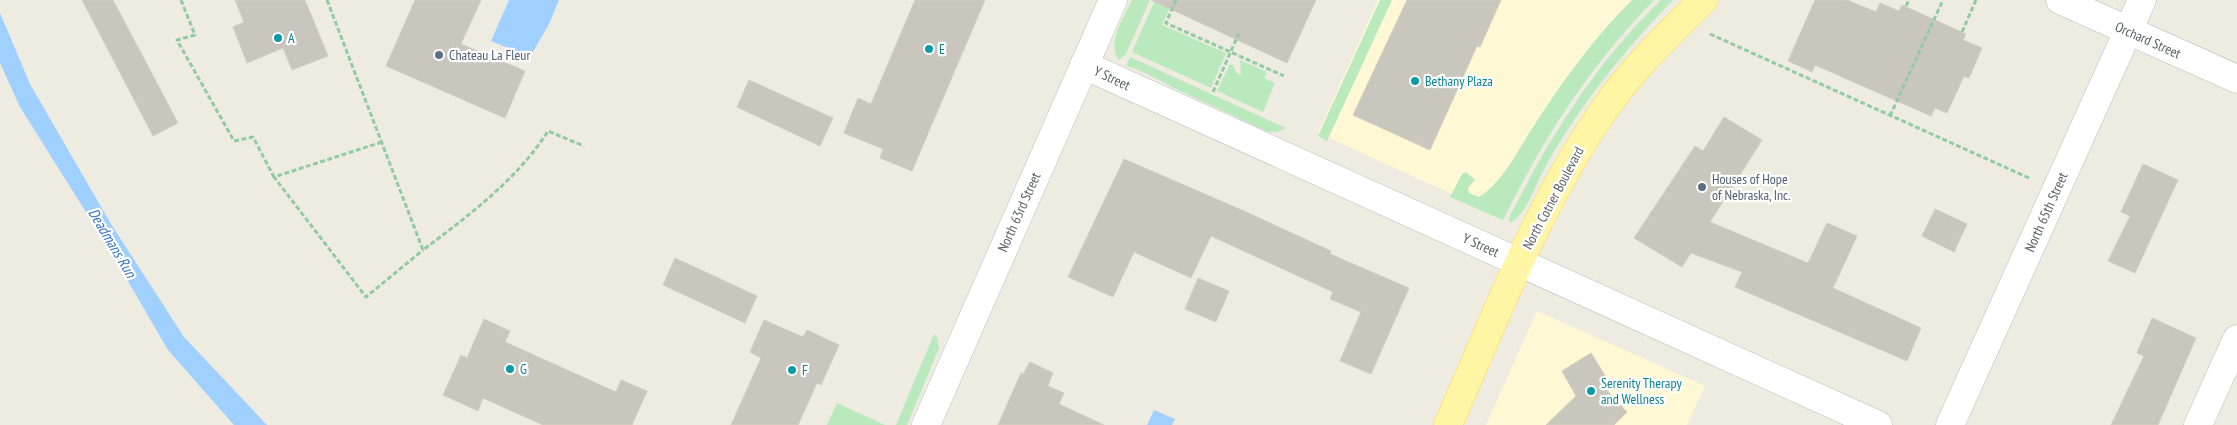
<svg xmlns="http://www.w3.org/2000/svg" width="2237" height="425" font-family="'PT Sans Narrow',sans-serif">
<rect width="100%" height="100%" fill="#eeece1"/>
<g fill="#fff8d5">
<polygon points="1378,0 1643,0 1577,81 1500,216 1318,133"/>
<polygon points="1537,311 1705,386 1687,425 1486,425"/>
</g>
<g fill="#bae9bd">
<path d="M1132 0H1150L1126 54 1119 60C1106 42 1124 18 1132 0Z"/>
<polygon points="1155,0 1173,0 1162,25 1226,53 1211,88 1132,52"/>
<polygon points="1380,0 1392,0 1327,141 1318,136"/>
<path d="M1632 0H1654C1589 67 1544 137 1503 220L1450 197 1462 174 1466 172 1475 180 1468 188 1469 193 1479 197C1505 180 1518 149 1535 124 1563 81 1595 36 1632 0Z"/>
<path d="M1661 0H1673C1622 53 1577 108 1542 173 1534 189 1526 214 1510 223L1509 218C1549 138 1596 63 1661 0Z"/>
<path d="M1130 57 1286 128 1277 132H1268L1176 89C1164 83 1136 67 1126 66Z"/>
<polygon points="1240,60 1267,72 1264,78 1275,83 1263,112 1217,91 1230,64 1233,65 1237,74 1241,74"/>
<polygon points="934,334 937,337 939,348 907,425 896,425"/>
<polygon points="837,403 885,425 827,425"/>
</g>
<g fill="#a0d0ff">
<polygon points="509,0 559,0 549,24 530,57 491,41"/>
<polygon points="0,13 30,84 111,224 184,337 267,425 234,425 168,350 111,252 20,107 0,63"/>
<polygon points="1154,410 1175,419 1172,425 1147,425"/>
</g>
<g fill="#c9c6be" stroke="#d4cebf">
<polygon points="82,0 113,0 178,123 153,136"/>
<polygon points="235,0 305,0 328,56 292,70 283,48 247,63 233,27 244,22"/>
<polygon points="415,0 481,0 461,44 525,71 505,118 386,66"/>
<polygon points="915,0 985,0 912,171 880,158 883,149 844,133 858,98 871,104"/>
<polygon points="1151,0 1316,0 1287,63"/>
<polygon points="1407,0 1501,0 1480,47 1477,46 1430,150 1353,115"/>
<polygon points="1815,0 1847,0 1876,12 1880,3 1899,11 1902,5 1966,34 1963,40 1982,48 1969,78 1964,76 1947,113 1935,108 1931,116 1815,65 1812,72 1788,61"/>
<polygon points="749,80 833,118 820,146 737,107"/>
<polygon points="1724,117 1762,140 1710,222 1808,263 1827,223 1857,236 1833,288 1921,328 1907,361 1735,287 1742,272 1691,253 1682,267 1634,238 1695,146 1703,151"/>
<polygon points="1124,159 1244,211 1331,251 1330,254 1409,288 1371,374 1340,361 1361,312 1330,299 1333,292 1211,236 1191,278 1134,252 1113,297 1068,277"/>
<polygon points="2143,164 2178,180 2135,273 2108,261 2130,216 2121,212"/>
<polygon points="1935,209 1967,224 1954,252 1922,236"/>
<polygon points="675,258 757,296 745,323 663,285"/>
<polygon points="1198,278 1229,291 1216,322 1185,309"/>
<polygon points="2152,318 2196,338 2158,425 2111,425 2144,356 2137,353"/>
<polygon points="484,319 510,331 505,342 616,392 621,380 647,391 632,425 543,425 483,398 478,411 443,395 461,355 467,358"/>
<polygon points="764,320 803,337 807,330 839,345 821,385 817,383 798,425 731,425 761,358 750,352"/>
<polygon points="1591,353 1609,382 1604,387 1627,412 1614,425 1546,425 1576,396 1562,371"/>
<polygon points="1030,362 1053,373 1048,386 1064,393 1059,404 1104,425 998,425 1021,373 1023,374"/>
</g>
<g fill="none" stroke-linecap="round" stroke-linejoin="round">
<defs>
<g id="minor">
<polyline points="2060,0 2237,79"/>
<polyline points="1084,65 1878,425"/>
<polyline points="926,425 1113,0"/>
<polyline points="1950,425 2142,0"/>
<polyline points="2198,425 2237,339"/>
</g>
<path id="major" d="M1448 425C1495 319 1537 206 1604 110 1632 69 1668 35 1703 0"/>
</defs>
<use href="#minor" stroke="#b9bbc2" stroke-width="29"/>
<use href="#major" stroke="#ffd749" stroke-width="29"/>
<g stroke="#93caa6" stroke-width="3" stroke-dasharray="5 2.5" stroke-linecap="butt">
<polyline points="181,0 195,35 177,40 234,141 253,137 274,177"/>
<path d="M327 0 423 250C468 216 518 179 548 131L584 146"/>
<polyline points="1176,0 1166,23 1284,76"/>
<polyline points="1906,6 1909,0"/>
<polyline points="1962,32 1976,0"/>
<polyline points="1710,34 2029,178"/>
<polyline points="1213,92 1239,33"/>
<polyline points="1890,116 1943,0"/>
<polyline points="382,142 274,177 366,297 423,250"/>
</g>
<use href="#minor" stroke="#fff" stroke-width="28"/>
<use href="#major" stroke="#fff6a5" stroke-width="28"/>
</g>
<g fill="#0f9aa8" stroke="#fff" stroke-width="2">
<circle cx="278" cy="38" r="5"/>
<circle cx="929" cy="49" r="5"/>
<circle cx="1415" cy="81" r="5"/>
<circle cx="510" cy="369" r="5"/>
<circle cx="792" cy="370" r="5"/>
<circle cx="1591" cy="391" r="5"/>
</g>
<g fill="#5c6f8a" stroke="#fff" stroke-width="2">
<circle cx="439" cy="55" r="5"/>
<circle cx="1702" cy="187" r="5"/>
</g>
<g text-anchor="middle" stroke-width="4.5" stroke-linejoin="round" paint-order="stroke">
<g font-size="14" fill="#0d838f" stroke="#fff" text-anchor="start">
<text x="288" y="43">A</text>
<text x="939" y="54">E</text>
<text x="1425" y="86">Bethany Plaza</text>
<text x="520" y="374">G</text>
<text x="802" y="375">F</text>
<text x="1601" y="388">Serenity Therapy<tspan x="1601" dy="16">and Wellness</tspan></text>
</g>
<g font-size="14" fill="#5a5d64" stroke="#fff">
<text transform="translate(2148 40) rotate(24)" y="5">Orchard Street</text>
<text transform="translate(1112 78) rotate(25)" y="5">Y Street</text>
<text transform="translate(1553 198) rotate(-62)" y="5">North Cotner Boulevard</text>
<text transform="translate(1019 212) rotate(-66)" y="5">North 63rd Street</text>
<text transform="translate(2046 212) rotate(-66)" y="5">North 65th Street</text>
<text transform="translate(1481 245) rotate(24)" y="5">Y Street</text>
</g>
<g font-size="14" fill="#4e5e75" stroke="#fff" text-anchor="start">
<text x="449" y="60">Chateau La Fleur</text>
<text x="1712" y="184">Houses of Hope<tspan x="1712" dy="16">of Nebraska, Inc.</tspan></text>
</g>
<g font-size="15" font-style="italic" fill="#3472c6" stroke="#fff">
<text transform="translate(112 243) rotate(59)" y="5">Deadmans Run</text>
</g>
</g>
</svg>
